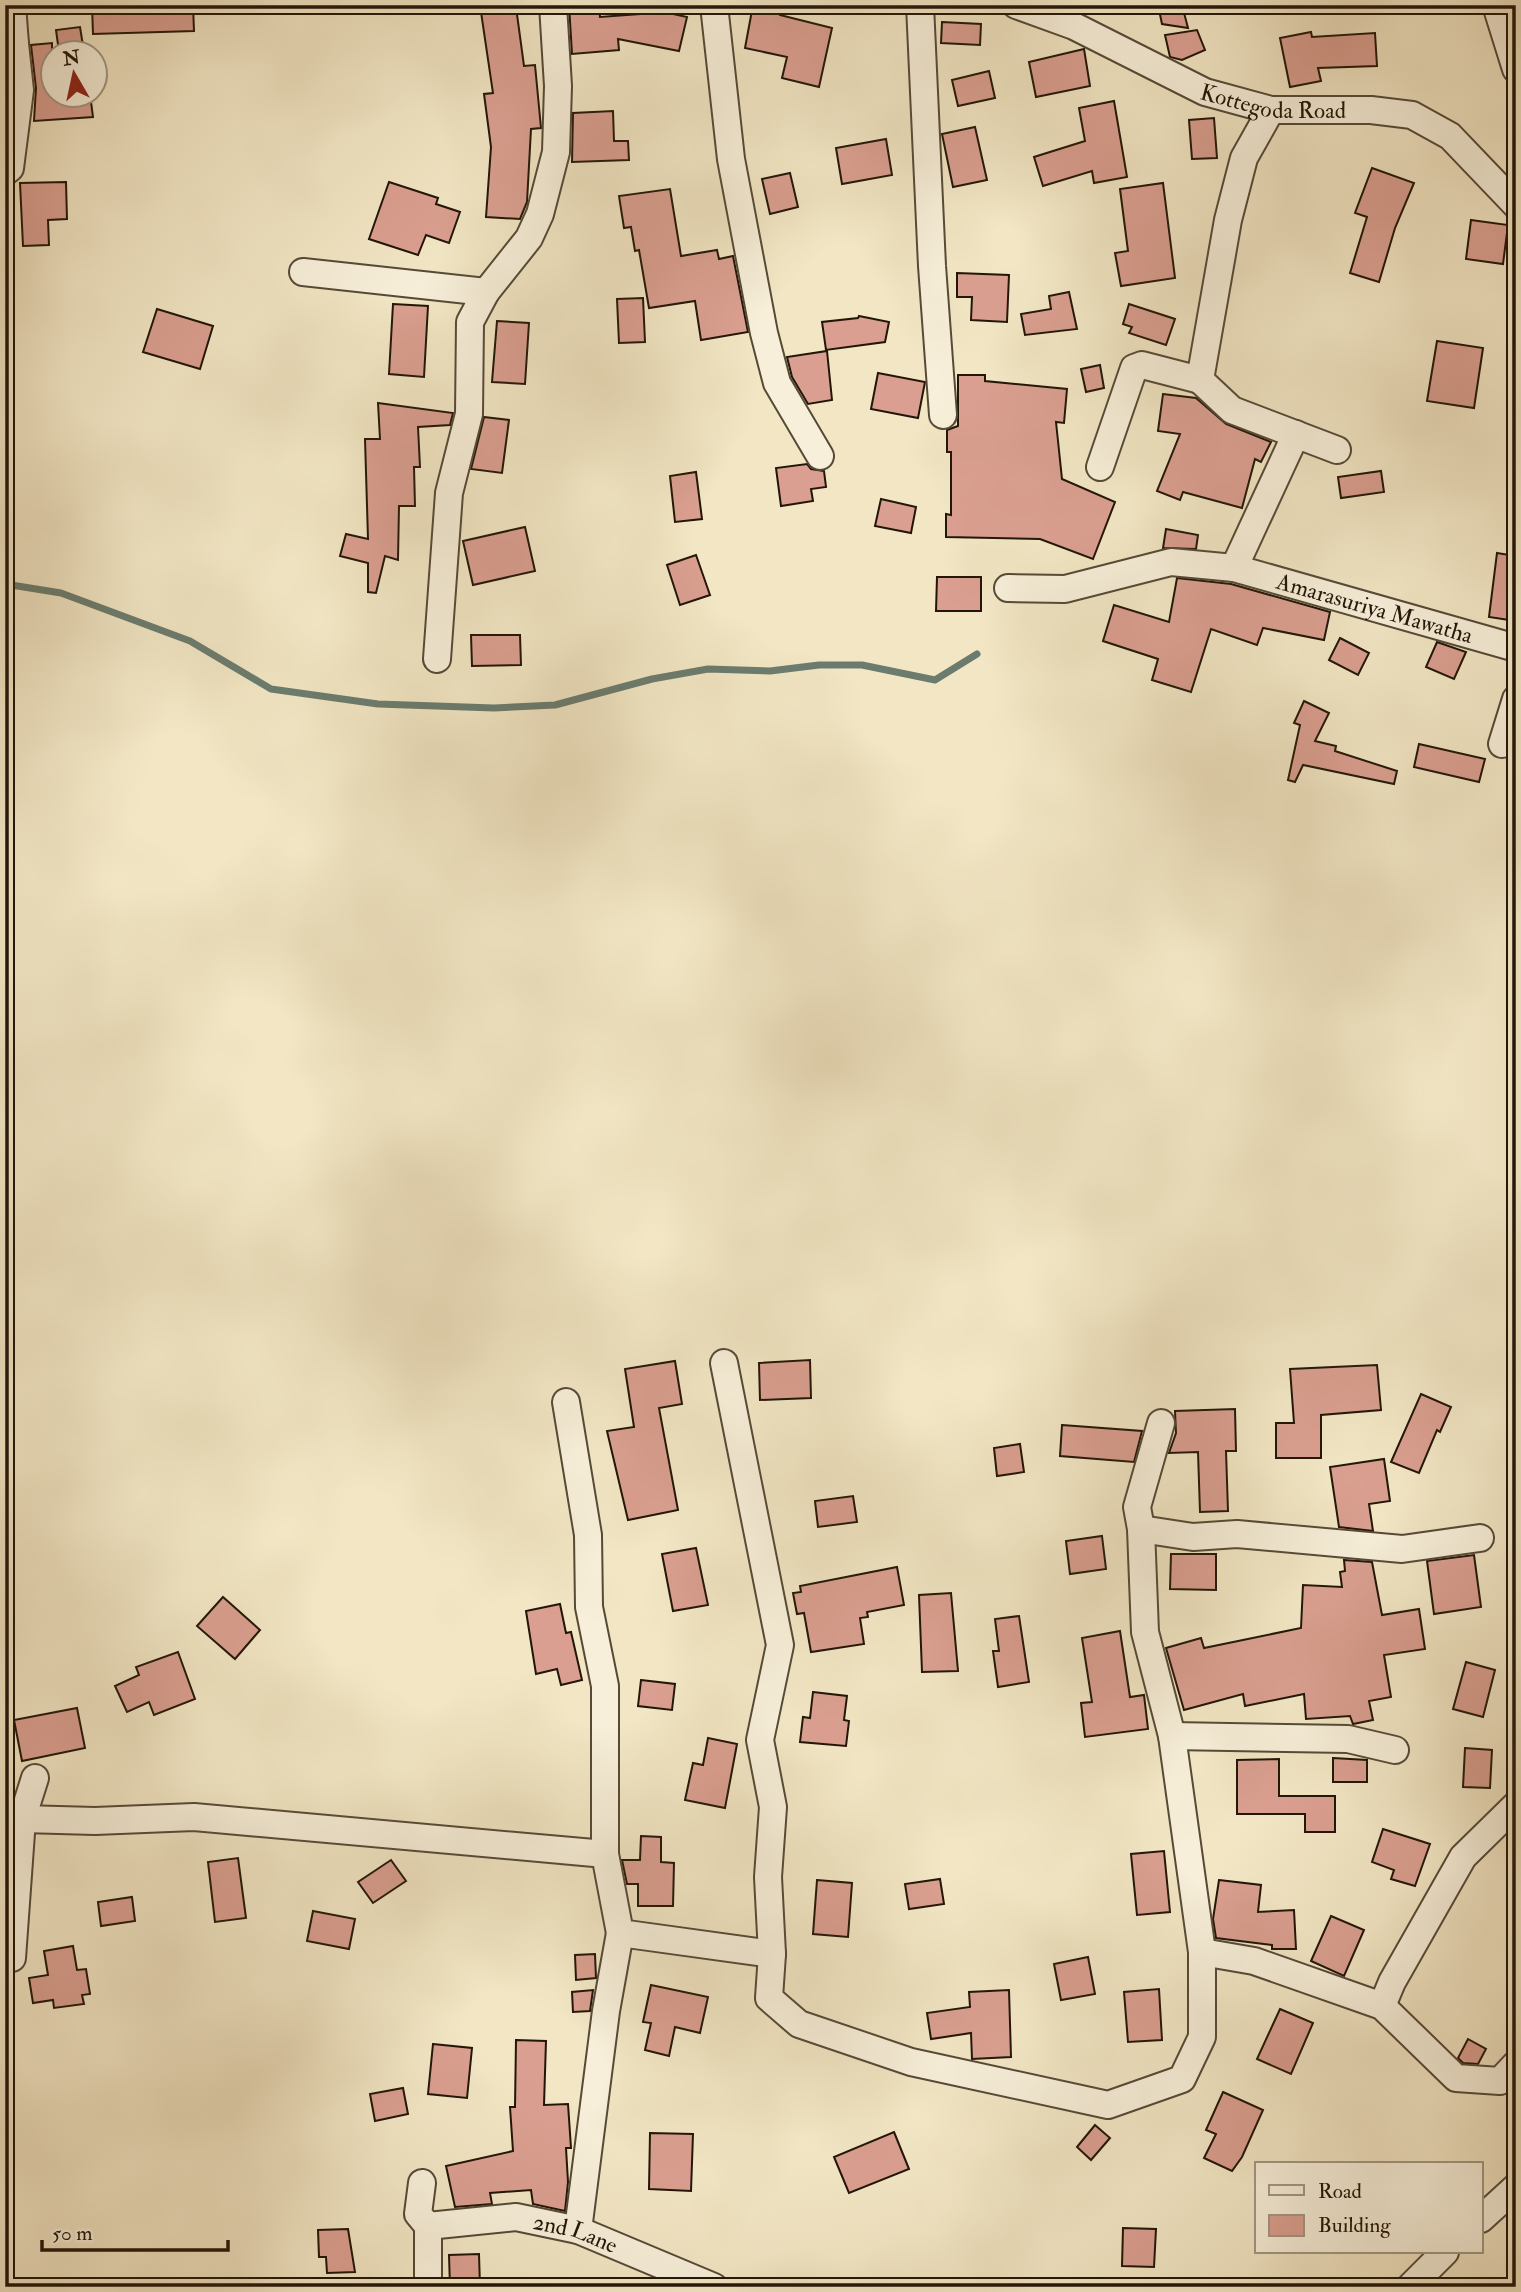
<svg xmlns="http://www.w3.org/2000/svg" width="1521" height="2292" font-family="'IM FELL Double Pica',serif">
<rect width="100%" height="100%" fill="#f2e6c4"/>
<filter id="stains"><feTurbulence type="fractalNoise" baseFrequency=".00286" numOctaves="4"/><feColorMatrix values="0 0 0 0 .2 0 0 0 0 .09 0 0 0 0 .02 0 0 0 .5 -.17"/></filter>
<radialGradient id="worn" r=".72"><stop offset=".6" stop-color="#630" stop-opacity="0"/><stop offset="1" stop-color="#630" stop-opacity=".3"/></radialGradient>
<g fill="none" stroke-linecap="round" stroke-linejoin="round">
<polyline stroke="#6b7c6f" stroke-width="7" points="5,584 61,593 190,641 271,689 378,704 494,708 555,705 652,679 708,669 770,671 819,665 862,665 935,680 977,654"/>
</g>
<g fill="#da9f90" stroke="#221608" stroke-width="2">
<polygon points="193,5 194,31 93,34 92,6"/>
<polygon points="569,5 599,5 600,17 640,14 642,5 675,5 673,14 687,17 679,51 618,39 619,50 572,54"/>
<polygon points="753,5 781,9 780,15 832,28 819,87 782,78 787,57 745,48"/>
<polygon points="1158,5 1182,5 1188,28 1162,24"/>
<polygon points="516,7 524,66 535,65 541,128 531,129 527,202 520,219 486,217 491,147 484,94 493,93 481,12"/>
<polygon points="942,22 981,24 980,45 941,43"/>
<polygon points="80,27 84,52 59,52 56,30"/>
<polygon points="1197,30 1205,50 1182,60 1170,57 1165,35"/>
<polygon points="1311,32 1312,37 1375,33 1377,66 1318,68 1321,81 1290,87 1280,38"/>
<polygon points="52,43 52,94 90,94 93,117 34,121 36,88 31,45"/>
<polygon points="1084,49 1090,86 1036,97 1029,62"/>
<polygon points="989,71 995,98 958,106 952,80"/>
<polygon points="1114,101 1127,177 1094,183 1092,171 1043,186 1034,157 1085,141 1079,108"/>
<polygon points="613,111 614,141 628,141 629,160 572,162 573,113"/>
<polygon points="1214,118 1217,158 1192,159 1189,120"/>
<polygon points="975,127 987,180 953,187 942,134"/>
<polygon points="886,139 892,175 842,184 836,148"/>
<polygon points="1372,168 1414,183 1395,228 1379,282 1350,273 1367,217 1355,213"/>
<polygon points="790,173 798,207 770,214 762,179"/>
<polygon points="66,182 67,219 48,220 49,245 23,246 20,183"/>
<polygon points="389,182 438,198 436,204 460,212 449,243 426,235 418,255 369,239"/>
<polygon points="1163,183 1175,278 1121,286 1115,253 1128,251 1120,189"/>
<polygon points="670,189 681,256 717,250 719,259 733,256 748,332 701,340 695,301 649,308 639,250 635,251 631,227 624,228 619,196"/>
<polygon points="1471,220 1508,225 1503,264 1466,259"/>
<polygon points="957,273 1009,275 1007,322 971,320 972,297 957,297"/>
<polygon points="1069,292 1077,329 1025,335 1021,314 1051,309 1049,296"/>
<polygon points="643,298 645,342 619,343 617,299"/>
<polygon points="393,304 428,306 424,377 389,374"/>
<polygon points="1129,304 1175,319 1166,345 1129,333 1132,327 1123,324"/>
<polygon points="157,309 213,326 200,369 143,352"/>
<polygon points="859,316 889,322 885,342 826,350 822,322 858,318"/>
<polygon points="497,321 529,323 525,384 492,382"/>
<polygon points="1437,341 1483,348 1474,408 1427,401"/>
<polygon points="827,351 832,400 808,404 792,377 787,357"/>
<polygon points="1100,365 1104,388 1086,392 1081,369"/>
<polygon points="878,373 925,382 918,418 871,409"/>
<polygon points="958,375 985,375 985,381 1067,389 1064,423 1056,422 1062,479 1115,502 1093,559 1040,539 946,537 946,514 951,515 951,452 947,452 947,430 958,426"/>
<polygon points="1163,394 1196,398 1226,424 1271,442 1261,462 1255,459 1242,508 1183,492 1180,500 1157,491 1180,434 1158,431"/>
<polygon points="378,403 453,413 450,425 418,427 420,467 414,467 415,506 399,506 398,560 385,556 376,593 368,592 368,563 340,556 346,534 368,539 365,439 380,439"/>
<polygon points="484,417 509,420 502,473 471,469"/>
<polygon points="807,464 811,469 824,471 826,487 811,489 813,501 781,506 776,468"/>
<polygon points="1381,471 1384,492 1341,498 1338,477"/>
<polygon points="696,472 702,519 675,522 670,476"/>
<polygon points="881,499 916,507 911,533 875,526"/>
<polygon points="525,527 535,571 473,585 463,541"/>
<polygon points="1166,529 1198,535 1196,549 1163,548"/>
<polygon points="1497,553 1516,556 1516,621 1489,617"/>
<polygon points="696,555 710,595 680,605 667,565"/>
<polygon points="937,577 981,577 981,611 936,611"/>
<polygon points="1177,578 1231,584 1330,612 1324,640 1263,628 1257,645 1211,629 1191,692 1152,680 1158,659 1103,641 1114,605 1169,622"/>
<polygon points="471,635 520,635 521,665 472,666"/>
<polygon points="1340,638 1369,653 1358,675 1329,660"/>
<polygon points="1437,642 1466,652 1454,679 1426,667"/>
<polygon points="1304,701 1329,713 1315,741 1336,746 1335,751 1397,771 1394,784 1303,765 1295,782 1288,780 1300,725 1294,723"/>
<polygon points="1419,744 1485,759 1479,782 1414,767"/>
<polygon points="810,1360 811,1398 760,1400 759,1363"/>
<polygon points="675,1361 682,1404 659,1408 678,1510 628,1520 607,1431 634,1427 625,1369"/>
<polygon points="1377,1365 1381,1410 1321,1415 1321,1458 1276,1458 1276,1423 1294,1423 1290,1369"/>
<polygon points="1421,1394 1451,1407 1440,1432 1437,1430 1419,1473 1391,1462"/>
<polygon points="1235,1409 1236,1451 1226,1451 1228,1511 1200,1512 1198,1452 1169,1453 1176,1433 1175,1411"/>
<polygon points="1062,1425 1142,1431 1134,1462 1060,1456"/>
<polygon points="1020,1444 1024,1472 997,1476 994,1448"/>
<polygon points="1384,1459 1390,1501 1369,1504 1373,1531 1339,1527 1330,1467"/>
<polygon points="853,1496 857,1522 818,1527 815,1501"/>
<polygon points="1102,1536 1106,1569 1070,1574 1066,1541"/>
<polygon points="696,1548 708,1605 673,1611 662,1554"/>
<polygon points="1171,1554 1216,1554 1216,1590 1170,1589"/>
<polygon points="1474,1555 1481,1607 1434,1614 1427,1561"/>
<polygon points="1344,1560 1372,1562 1382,1615 1419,1609 1425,1649 1384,1655 1391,1697 1369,1701 1373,1720 1353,1724 1350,1716 1306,1719 1304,1694 1245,1706 1243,1694 1184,1710 1166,1648 1201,1638 1204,1648 1301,1628 1303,1585 1342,1587 1340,1572 1345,1571"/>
<polygon points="897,1567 904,1605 867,1612 868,1617 860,1618 864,1644 811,1652 804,1613 797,1614 793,1593 801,1592 800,1586"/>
<polygon points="951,1593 958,1671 922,1672 919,1595"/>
<polygon points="223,1597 260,1630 235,1659 197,1626"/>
<polygon points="560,1604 566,1633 571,1632 582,1680 561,1685 557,1669 536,1674 526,1611"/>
<polygon points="1019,1616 1029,1682 998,1687 993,1651 999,1651 995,1619"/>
<polygon points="1120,1631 1130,1697 1144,1695 1148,1729 1085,1737 1081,1703 1092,1702 1082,1638"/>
<polygon points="178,1652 195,1699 154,1715 149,1702 127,1712 115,1686 139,1675 136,1667"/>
<polygon points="1466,1662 1495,1670 1483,1717 1453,1709"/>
<polygon points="641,1680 675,1684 672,1710 638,1706"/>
<polygon points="813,1692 847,1696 844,1720 849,1721 846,1746 800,1742 803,1717 810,1718"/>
<polygon points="77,1708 85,1748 22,1761 14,1720"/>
<polygon points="708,1738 737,1744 725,1808 685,1800 693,1763 703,1765"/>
<polygon points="1465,1748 1492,1750 1490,1788 1463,1787"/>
<polygon points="1333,1758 1367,1760 1367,1782 1333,1782"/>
<polygon points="1279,1759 1279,1796 1335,1796 1335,1832 1305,1832 1305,1814 1237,1814 1237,1760"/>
<polygon points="1383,1829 1430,1844 1415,1886 1391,1879 1394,1870 1372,1862"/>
<polygon points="641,1836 661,1837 661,1862 674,1863 673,1906 638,1906 638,1884 627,1884 622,1860 640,1860"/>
<polygon points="1164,1851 1170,1912 1137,1915 1131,1854"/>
<polygon points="238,1858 246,1918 215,1922 208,1862"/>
<polygon points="391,1860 406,1881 373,1903 358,1882"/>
<polygon points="940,1879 944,1904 909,1909 905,1884"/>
<polygon points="817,1880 852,1883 848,1937 813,1934"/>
<polygon points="1219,1880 1261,1885 1258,1912 1294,1910 1296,1949 1272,1949 1272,1945 1216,1938 1213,1919"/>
<polygon points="132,1897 135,1921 101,1926 98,1902"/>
<polygon points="313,1911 355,1919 349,1949 307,1941"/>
<polygon points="1331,1916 1364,1930 1344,1976 1311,1961"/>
<polygon points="73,1946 77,1970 86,1969 90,1994 82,1995 84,2004 54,2008 53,2000 33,2003 29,1978 48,1975 44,1951"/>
<polygon points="595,1954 596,1978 576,1980 575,1955"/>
<polygon points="1088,1957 1095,1994 1061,2000 1054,1964"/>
<polygon points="651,1985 708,1997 700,2033 675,2027 669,2056 645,2050 651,2023 643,2022"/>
<polygon points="1159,1989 1162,2040 1128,2042 1124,1992"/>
<polygon points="593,1990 590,2011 573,2012 572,1992"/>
<polygon points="1009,1990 1011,2057 972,2059 971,2033 931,2039 927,2013 970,2007 969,1992"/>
<polygon points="1280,2009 1313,2023 1291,2074 1257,2059"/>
<polygon points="1468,2039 1486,2049 1478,2064 1463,2063 1458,2058"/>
<polygon points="516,2040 546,2041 544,2105 568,2104 571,2148 566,2148 568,2182 565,2211 533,2204 531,2190 490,2193 492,2204 455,2207 446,2166 513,2151 510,2107 515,2107"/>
<polygon points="433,2044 472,2048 467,2098 428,2094"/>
<polygon points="403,2088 408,2114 375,2121 370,2094"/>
<polygon points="1223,2092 1263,2110 1242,2157 1232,2171 1204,2158 1216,2134 1206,2130"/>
<polygon points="1095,2125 1110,2138 1091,2160 1077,2147"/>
<polygon points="894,2132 909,2169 849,2193 834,2157"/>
<polygon points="650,2133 693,2134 691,2191 649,2189"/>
<polygon points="1123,2228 1156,2229 1154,2267 1122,2266"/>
<polygon points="348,2229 355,2272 327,2273 326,2257 319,2257 318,2230"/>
<polygon points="479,2254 480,2287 450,2287 449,2255"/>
</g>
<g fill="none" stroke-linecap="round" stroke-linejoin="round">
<defs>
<g id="minor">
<polyline points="714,5 731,159 764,333 777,383 820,456"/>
<polyline points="920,5 932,266 943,415"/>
<path id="s1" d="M1016 5 1074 26 1205 92 1271 110H1371L1412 115 1450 136 1516 205"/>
<polyline points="1496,5 1516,69"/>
<polyline points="9,58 15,44 12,5"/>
<polyline points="1271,110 1244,158 1228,220 1200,380 1232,410 1337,450"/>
<polyline points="5,172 10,168 20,90 15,44"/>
<polyline points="303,272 486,292"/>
<polyline points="1100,467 1134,368 1142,365 1200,380"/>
<polyline points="1234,568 1296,434"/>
<path id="s2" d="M1008 588 1065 589 1171 562 1234 568 1516 648"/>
<polyline points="437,659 449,493 469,414 470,322 486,292 529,238 540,214 556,152 558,86 553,5"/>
<polyline points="1502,744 1516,699"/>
<polyline points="724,1363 780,1645 760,1740 773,1807 768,1877 772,1954"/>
<polyline points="566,1402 588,1535 589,1607 605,1686 605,1854"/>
<polyline points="1141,1529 1193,1537 1237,1534 1402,1549 1480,1538"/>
<polyline points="1172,1736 1348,1739 1395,1750"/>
<polyline points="22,1819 95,1821 194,1817 605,1854 620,1933 772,1954 769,1998 799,2024 911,2062 1108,2105 1182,2079 1202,2037 1202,1952 1172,1736 1145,1632 1141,1529 1137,1507 1161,1423"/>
<polyline points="1202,1952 1254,1961 1382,2006 1456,2078 1500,2081 1516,2064"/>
<polyline points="5,1958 12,1958 22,1819 35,1778"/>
<polyline points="1382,2006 1392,1982 1463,1857 1516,1805"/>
<polyline points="422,2183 418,2214 428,2226 428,2287"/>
<polyline points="1481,2219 1516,2187"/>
<path id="s3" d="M428 2226 516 2217 578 2230 714 2287"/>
<polyline points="578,2230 606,2011 620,1933"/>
<polyline points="1410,2287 1445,2252"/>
</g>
</defs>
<use href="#minor" stroke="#564a37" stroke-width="30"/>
<use href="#minor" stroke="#f7efd9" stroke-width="26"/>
</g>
<g text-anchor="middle" stroke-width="7" stroke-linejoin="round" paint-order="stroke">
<g font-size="23" fill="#221608" stroke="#f7efd9">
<text dy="8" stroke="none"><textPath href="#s1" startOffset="278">Kottegoda Road</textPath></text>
<text dy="8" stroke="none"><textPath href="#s2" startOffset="376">Amarasuriya Mawatha</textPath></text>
<text dy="8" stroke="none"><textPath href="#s3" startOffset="150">2nd Lane</textPath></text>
</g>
</g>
<rect width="1521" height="2292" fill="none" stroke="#f2e6c4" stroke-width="28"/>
<rect x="7" y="7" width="1507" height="2278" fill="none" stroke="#221608" stroke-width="3.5"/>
<rect x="14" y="14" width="1493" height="2264" fill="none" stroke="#221608" stroke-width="2"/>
<rect x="1255" y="2162" width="228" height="91" fill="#f7efd9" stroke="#a29885" stroke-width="2"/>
<rect x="1269" y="2185" width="35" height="10" fill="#f7efd9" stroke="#a29885" stroke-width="2"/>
<text x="1318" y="2198" font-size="21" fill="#221608">Road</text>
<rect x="1269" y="2215" width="35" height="21" fill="#da9f90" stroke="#a29885" stroke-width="2"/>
<text x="1318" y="2232" font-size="21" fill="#221608">Building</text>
<g transform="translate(74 74) rotate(351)"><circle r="33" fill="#f7efd9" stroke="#a29885" stroke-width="2"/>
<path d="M0-5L12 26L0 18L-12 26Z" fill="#8f2418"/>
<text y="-10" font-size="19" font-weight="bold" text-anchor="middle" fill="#221608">N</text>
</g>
<path d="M42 2240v10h186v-10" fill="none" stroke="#221608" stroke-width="3.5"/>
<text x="52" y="2240" font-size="21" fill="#221608" stroke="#f7efd9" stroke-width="5" paint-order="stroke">50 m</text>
<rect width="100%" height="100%" filter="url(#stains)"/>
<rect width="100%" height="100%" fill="url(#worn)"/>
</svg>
